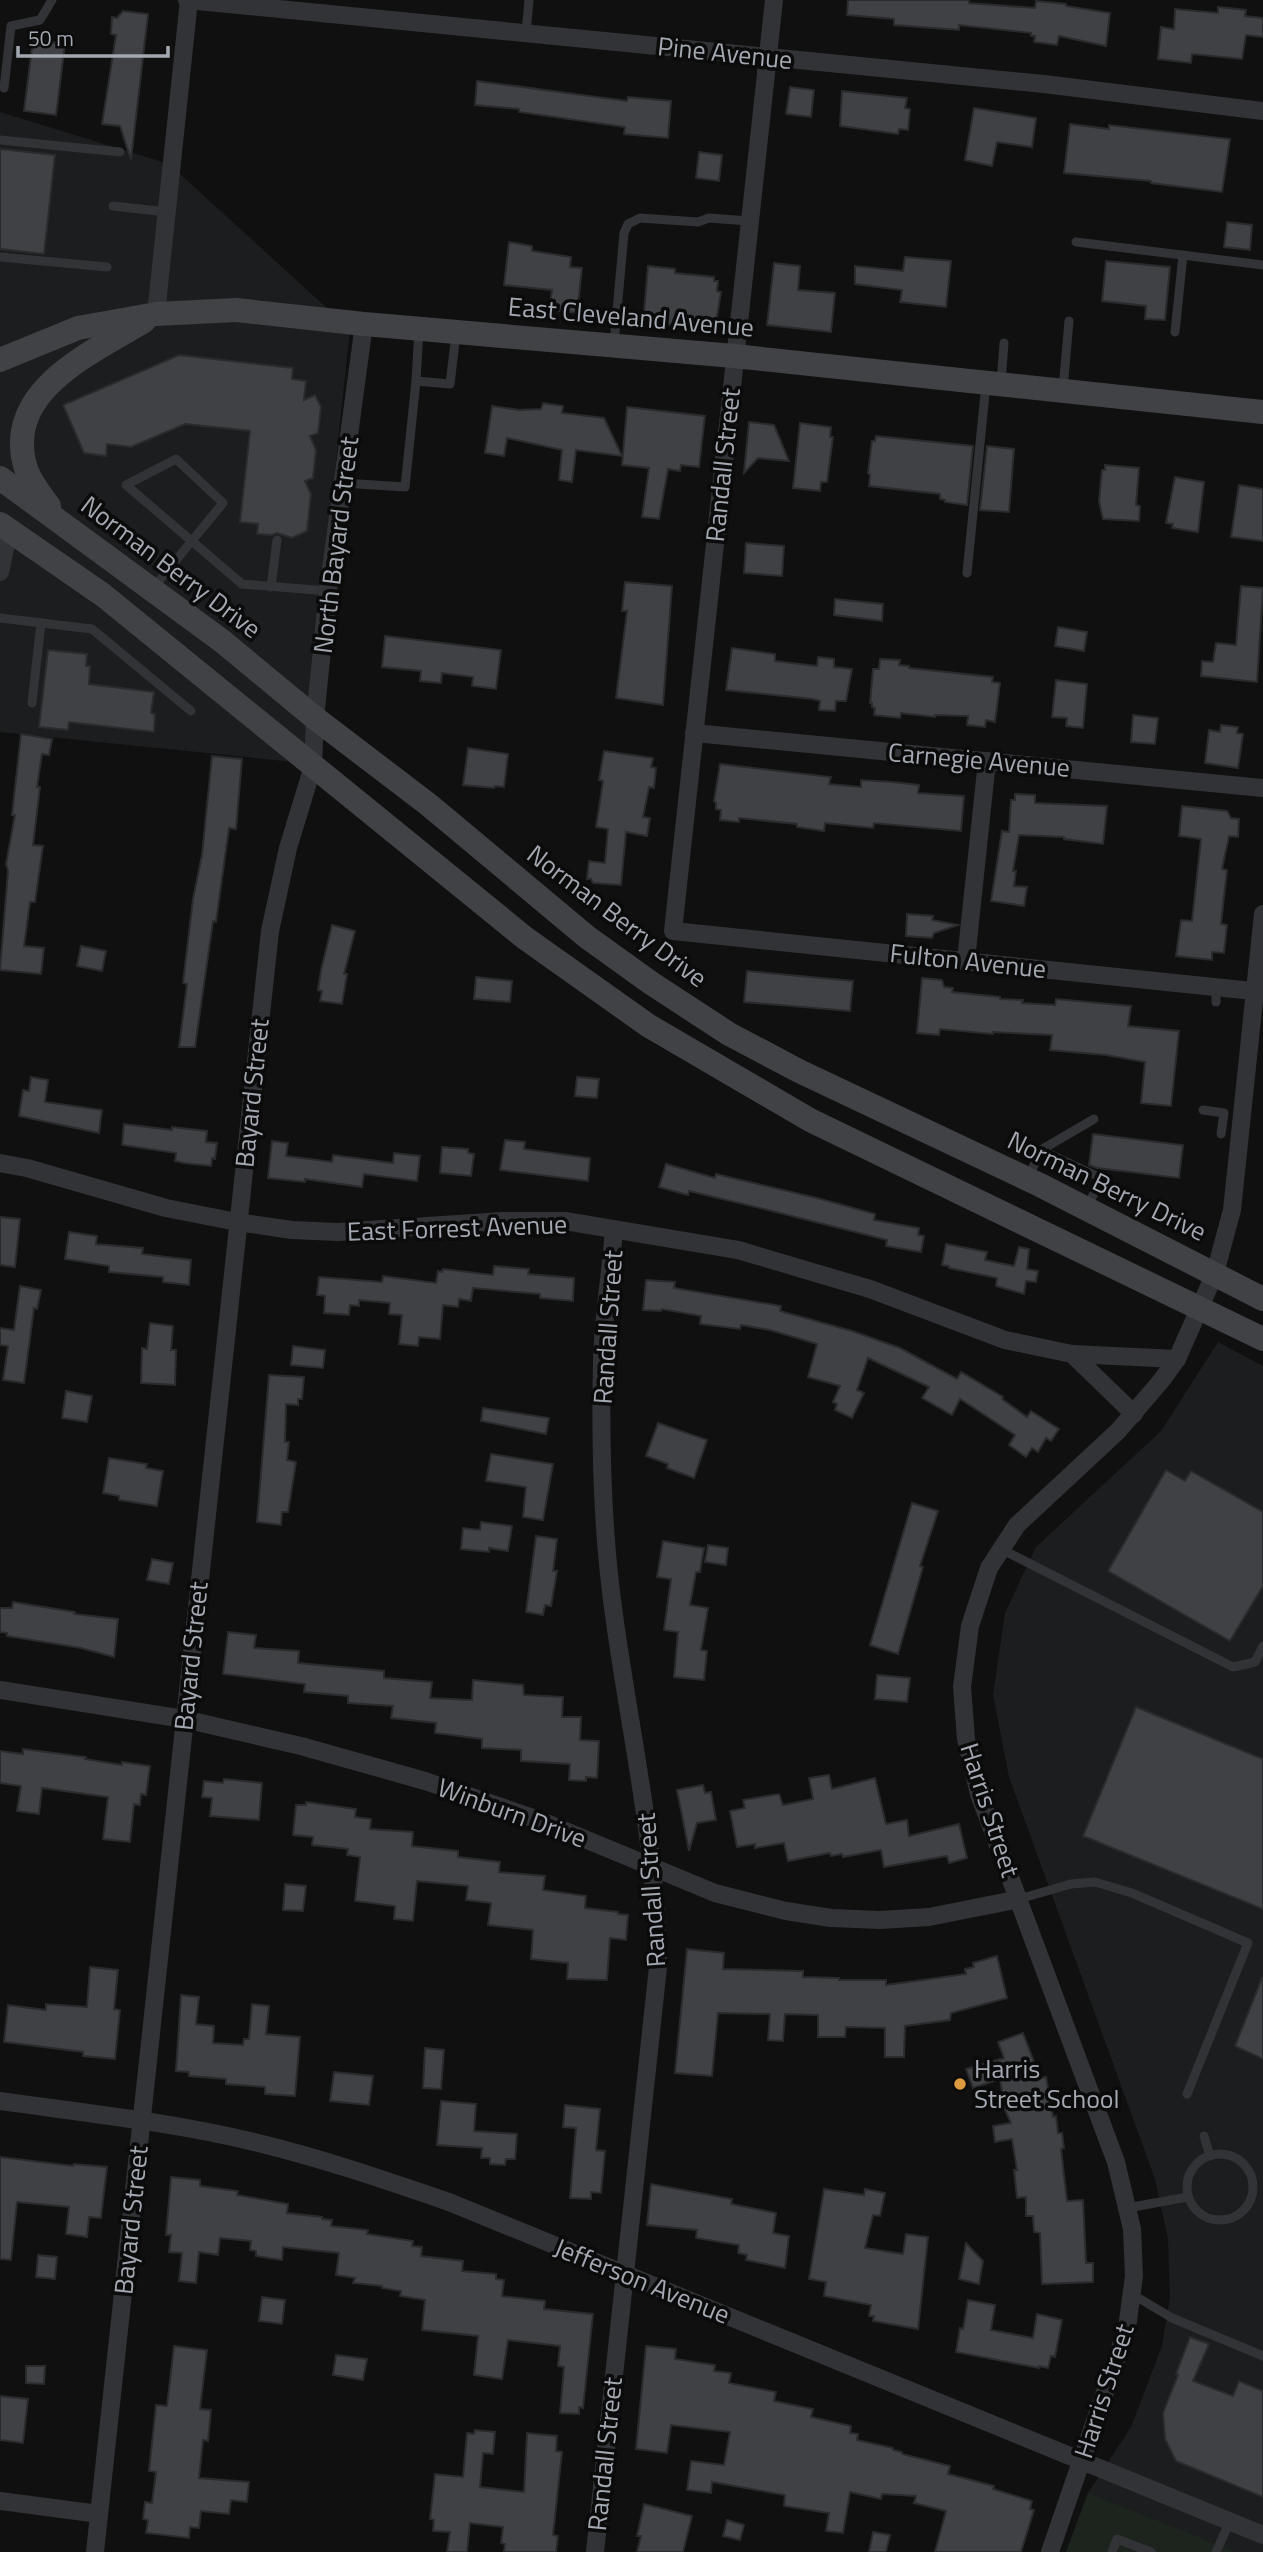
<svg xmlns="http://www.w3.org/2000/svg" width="1263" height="2552" font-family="'Titillium Web',sans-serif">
<rect width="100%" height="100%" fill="#101011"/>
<g fill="#1c1d1e">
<polygon points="0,112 169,164 350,329 304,763 0,732"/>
<polygon points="1218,1342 1263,1366 1263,2552 1066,2552 1088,2493 1131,2427 1162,2346 1170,2298 1168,2239 1155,2179 1009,1777 993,1695 1005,1613 1036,1547 1161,1431"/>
</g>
<polygon fill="#1d241d" points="1088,2493 1237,2552 1066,2552"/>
<g fill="#3f4144" stroke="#2a2b2d" stroke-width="2">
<polygon points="848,0 969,0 969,3 1035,8 1036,1 1066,4 1066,6 1110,13 1106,46 1059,36 1057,45 1034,42 1035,36 1031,36 1031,33 959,25 959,30 894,25 894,19 847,15"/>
<polygon points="1218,7 1246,10 1245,16 1263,18 1263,37 1246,35 1242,59 1192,54 1191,63 1158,59 1161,27 1174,29 1175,9 1218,13"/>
<polygon points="123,11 148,14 131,160 120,126 102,124 116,35 111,34 112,17 117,18"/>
<polygon points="33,40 65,44 56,115 24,111"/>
<polygon points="477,81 627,101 628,97 671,101 668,138 624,134 625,127 519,112 519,109 475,105"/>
<polygon points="790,87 814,90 811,117 786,114"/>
<polygon points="842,91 907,98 905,108 910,109 908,130 899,129 898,134 840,126"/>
<polygon points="974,108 1036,118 1032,147 997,142 992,166 965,160"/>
<polygon points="1070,124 1109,129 1109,125 1230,139 1222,192 1151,183 1151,181 1064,173"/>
<polygon points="0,149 55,155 44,254 0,249"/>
<polygon points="699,152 722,155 719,181 696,178"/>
<polygon points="1227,222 1252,225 1250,250 1224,247"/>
<polygon points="509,242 532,246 532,251 571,257 570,267 582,268 577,313 549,310 552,290 504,285"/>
<polygon points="905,257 951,261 946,307 900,302 902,290 855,284 855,266 903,271"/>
<polygon points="1106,261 1170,267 1165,320 1145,319 1146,306 1102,301"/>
<polygon points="774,263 800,266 798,290 835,293 831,332 767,325"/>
<polygon points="648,266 675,269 675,273 714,277 714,281 718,281 717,291 721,292 715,329 652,323 653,314 644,313"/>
<polygon points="179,355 293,368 292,379 306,381 304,400 315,395 321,407 318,433 310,436 316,450 313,478 305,481 311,494 307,531 292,538 277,533 272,535 257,534 258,524 240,522 250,431 185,424 131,447 107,444 106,456 84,453 63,405"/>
<polygon points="543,403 563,406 562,413 604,418 622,456 576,450 572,482 559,480 562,450 507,438 504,456 485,453 492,406 519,410 541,409"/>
<polygon points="627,407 705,416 699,467 681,465 680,471 668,469 659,519 642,517 649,468 622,465"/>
<polygon points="749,422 774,425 789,461 758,458 744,473"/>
<polygon points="800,423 831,427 830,437 833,437 827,482 821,482 820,491 793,488"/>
<polygon points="876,436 973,446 967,505 945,502 945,500 940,499 940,494 869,486 870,475 868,473 872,441 875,441"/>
<polygon points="987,446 1014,449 1009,512 980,510"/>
<polygon points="1105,465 1139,468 1136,505 1140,506 1139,521 1103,519 1099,501 1102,470 1105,470"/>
<polygon points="1175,477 1204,482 1198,532 1172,528 1173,524 1166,523"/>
<polygon points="1239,485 1263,489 1263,541 1231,537"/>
<polygon points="746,543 784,546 782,576 744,573"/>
<polygon points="625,582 672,586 663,705 616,698 627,611 622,611"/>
<polygon points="1241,586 1263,588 1257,682 1201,676 1202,661 1213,662 1216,643 1236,645"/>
<polygon points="835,599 883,604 882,621 834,615"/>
<polygon points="1058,627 1087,632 1084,651 1055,646"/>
<polygon points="385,636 501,650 496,689 472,686 473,677 442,673 441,683 420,681 421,671 382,667"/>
<polygon points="732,648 775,654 775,661 817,666 818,657 834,659 834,667 852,669 846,701 836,701 835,711 819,710 820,701 813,699 726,690"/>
<polygon points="48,650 87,654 86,666 90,666 89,684 154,692 151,713 155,714 154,732 69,722 68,730 39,727"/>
<polygon points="880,659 900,660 899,665 909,666 909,668 993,677 992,682 1000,683 995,722 986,720 985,727 967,725 968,716 935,715 935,717 901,713 900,718 874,715 875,708 872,707 872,703 870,703 873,669 879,669"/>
<polygon points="1056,680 1087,684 1083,728 1066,726 1067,718 1052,717"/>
<polygon points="1133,715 1158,718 1155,744 1131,742"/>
<polygon points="1221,725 1238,727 1237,733 1243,734 1238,768 1205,763 1209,730 1220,732"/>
<polygon points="21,734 52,739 49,755 42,754 37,787 40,787 33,845 43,846 35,902 30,902 24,946 44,948 41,974 0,970 8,871 6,864 15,815 12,815"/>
<polygon points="468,748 508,754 504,787 495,786 494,788 463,785"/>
<polygon points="604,751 653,758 651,767 656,768 654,788 649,787 643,817 650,818 647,836 626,832 621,885 593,883 591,879 587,879 589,861 605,863 608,829 596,827 603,781 599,780"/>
<polygon points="212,756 242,759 236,829 229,828 216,922 213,921 195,1047 179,1047 187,984 183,983 193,899 202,855"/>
<polygon points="720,764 831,777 829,784 861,787 861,780 892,782 919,785 918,793 964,796 961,831 874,823 873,828 825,823 824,831 797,827 797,824 739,818 739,822 720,820 721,810 716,809 716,803 714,801"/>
<polygon points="1015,794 1035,795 1035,803 1107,806 1103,844 1064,839 1064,837 1019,835 1013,871 1016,871 1014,886 1027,887 1024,906 991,901 1002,831 1009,832 1011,800 1015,800"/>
<polygon points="1182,806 1227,811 1231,818 1239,819 1238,837 1229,836 1222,869 1227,870 1221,924 1227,925 1224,953 1212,952 1212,960 1176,956 1181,920 1192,921 1201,839 1179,836"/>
<polygon points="907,914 933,916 932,920 958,925 934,933 932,938 906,936"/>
<polygon points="332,925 355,931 344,974 347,974 342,1004 320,1001 322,991 318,990 321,970"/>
<polygon points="81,946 106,951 102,971 77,966"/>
<polygon points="747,971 853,981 850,1011 744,1002"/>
<polygon points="476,977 512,981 510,1002 474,999"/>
<polygon points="922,978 942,980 944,987 953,988 952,992 1000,997 1000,999 1023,1000 1022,1003 1055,1005 1056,999 1131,1006 1128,1026 1179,1031 1171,1106 1141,1103 1145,1062 1106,1055 1050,1050 1052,1035 993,1032 993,1034 940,1029 939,1035 917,1033"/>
<polygon points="31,1077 48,1080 45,1102 102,1110 99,1133 19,1116 23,1090 29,1091"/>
<polygon points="577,1077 599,1079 597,1098 575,1096"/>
<polygon points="124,1124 172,1130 172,1127 207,1131 206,1142 217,1143 215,1159 212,1158 211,1166 184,1163 175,1161 176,1153 122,1145"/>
<polygon points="1093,1134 1183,1145 1179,1178 1097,1168 1089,1165"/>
<polygon points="505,1140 525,1142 524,1149 590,1158 588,1181 500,1170"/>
<polygon points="272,1141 288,1143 286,1156 332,1162 333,1155 393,1163 394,1153 420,1156 417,1181 364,1174 362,1187 305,1179 305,1182 268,1178"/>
<polygon points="442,1147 468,1149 468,1153 474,1154 471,1176 440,1173"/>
<polygon points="666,1164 715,1178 716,1174 817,1198 875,1214 874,1220 919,1228 918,1235 924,1236 921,1252 886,1246 887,1240 772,1211 689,1191 688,1195 659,1187"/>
<polygon points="0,1217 20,1219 15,1267 0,1265"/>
<polygon points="69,1232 97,1236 96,1244 143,1248 142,1254 191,1260 189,1285 163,1282 163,1277 109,1272 109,1266 65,1259"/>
<polygon points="946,1244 987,1252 985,1260 1014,1266 1019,1247 1029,1249 1027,1269 1038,1271 1036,1282 1026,1281 1024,1294 996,1286 997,1278 949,1268 949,1266 942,1265"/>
<polygon points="494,1266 529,1269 528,1274 574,1278 573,1301 540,1298 540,1294 473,1288 471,1301 459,1299 458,1307 443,1305 440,1339 419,1337 418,1346 399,1344 402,1315 389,1314 390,1303 359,1300 359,1306 350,1305 349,1315 324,1313 325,1296 317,1295 319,1277 382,1282 383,1276 436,1283 438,1271 442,1272 443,1269 493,1275"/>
<polygon points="646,1280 675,1282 674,1288 781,1306 780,1311 852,1331 900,1348 957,1379 961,1372 1003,1397 1002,1399 1027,1417 1031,1411 1059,1429 1051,1441 1046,1438 1038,1452 1032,1448 1026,1457 1009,1445 1015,1435 960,1399 952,1415 922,1398 929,1387 868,1358 857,1390 864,1393 852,1418 835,1410 837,1404 833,1402 840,1386 808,1377 817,1344 770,1330 741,1325 740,1329 700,1324 701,1316 662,1309 661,1311 643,1310"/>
<polygon points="20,1286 41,1290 37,1309 34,1308 24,1383 3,1380 8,1346 0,1345 0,1328 14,1330"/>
<polygon points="150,1323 173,1326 171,1350 176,1350 175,1385 141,1383 142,1348 147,1349"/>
<polygon points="293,1346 325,1350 323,1368 291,1365"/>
<polygon points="269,1375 304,1377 302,1399 298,1399 298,1405 286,1404 285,1442 289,1442 287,1460 296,1462 288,1512 282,1512 281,1525 257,1522"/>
<polygon points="66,1391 92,1396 87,1422 62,1418"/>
<polygon points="483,1408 549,1418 546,1434 481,1421"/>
<polygon points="658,1423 707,1440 694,1478 667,1468 668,1464 646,1456"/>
<polygon points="491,1454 553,1464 543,1520 523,1517 526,1487 486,1481"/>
<polygon points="109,1458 147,1464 146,1468 163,1471 157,1506 119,1500 119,1496 103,1493"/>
<polygon points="1166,1470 1185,1481 1191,1471 1263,1512 1263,1586 1230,1641 1108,1571"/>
<polygon points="912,1503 938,1511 920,1566 923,1567 898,1654 870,1645"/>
<polygon points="481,1522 512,1526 508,1551 489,1548 489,1552 461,1549 463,1528 480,1530"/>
<polygon points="536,1536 557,1539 553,1571 557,1571 551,1606 545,1605 543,1615 526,1612"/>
<polygon points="663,1541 704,1548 700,1572 696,1572 690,1605 708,1608 701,1650 707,1651 704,1680 674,1677 678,1632 664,1630 671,1579 657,1577"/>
<polygon points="708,1545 728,1548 726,1565 705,1562"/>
<polygon points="152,1559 173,1563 169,1584 147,1580"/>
<polygon points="13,1602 75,1612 74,1614 118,1619 114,1657 81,1648 7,1636 7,1633 0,1632 0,1608 12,1608"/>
<polygon points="228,1632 256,1635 254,1648 299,1651 298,1663 384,1671 384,1678 432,1682 430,1698 472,1700 473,1680 523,1685 524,1695 563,1697 562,1717 581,1717 580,1740 599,1741 597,1778 586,1777 586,1781 569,1780 570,1764 521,1761 521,1750 482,1748 482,1739 435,1733 436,1723 391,1718 393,1706 348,1703 348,1696 304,1692 305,1684 223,1674"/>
<polygon points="877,1675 910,1678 907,1702 875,1699"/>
<polygon points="1136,1707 1263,1759 1263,1909 1083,1836"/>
<polygon points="23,1749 86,1757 85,1759 122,1765 122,1762 150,1766 146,1795 141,1794 140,1805 134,1804 130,1842 103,1839 108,1797 42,1788 39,1814 17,1811 21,1786 0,1783 0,1751 23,1754"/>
<polygon points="829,1775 832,1789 875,1778 886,1824 907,1820 909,1836 959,1824 967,1858 949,1863 947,1856 884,1867 881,1850 843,1857 842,1854 831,1856 830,1853 788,1861 784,1843 755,1848 755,1844 737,1847 730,1811 745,1808 743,1800 779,1794 783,1805 813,1799 809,1778"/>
<polygon points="224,1779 262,1783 259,1820 210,1816 212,1798 202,1797 204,1781 223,1783"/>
<polygon points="703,1785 705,1793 711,1792 716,1820 697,1823 689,1851 677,1790"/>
<polygon points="306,1802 356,1809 355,1817 371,1819 370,1829 413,1832 412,1846 458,1851 458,1857 500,1862 499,1872 545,1876 543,1890 586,1896 585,1908 618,1912 618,1914 628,1915 626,1940 610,1938 607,1980 567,1979 568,1963 531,1959 533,1930 488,1925 491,1903 466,1900 468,1886 417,1881 413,1921 394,1919 395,1906 355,1901 360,1857 347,1855 348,1849 312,1845 313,1837 293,1835 296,1805 306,1805"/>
<polygon points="285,1884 306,1886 303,1911 283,1910"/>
<polygon points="687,1949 724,1953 723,1969 803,1971 803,1977 839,1978 839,1980 886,1980 886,1985 966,1974 965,1969 974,1967 973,1963 997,1956 1007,1998 951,2013 950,2020 905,2026 904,2057 885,2057 885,2028 846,2027 845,2037 818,2037 818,2015 785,2014 783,2041 768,2040 770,2014 718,2013 712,2076 675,2073"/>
<polygon points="90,1967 118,1970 114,2009 120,2010 115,2059 83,2056 83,2052 4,2042 8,2005 46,2010 46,2004 87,2007"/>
<polygon points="1262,1978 1263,1978 1263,2059 1235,2046"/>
<polygon points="181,1995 199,1997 196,2024 214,2026 213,2043 243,2045 244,2039 249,2039 252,2004 269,2006 266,2034 300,2037 295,2096 265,2094 265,2087 226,2084 226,2079 189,2076 189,2072 176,2071"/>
<polygon points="1023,2033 1036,2067 1035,2079 1046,2077 1053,2117 1056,2116 1058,2133 1062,2133 1064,2148 1061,2149 1067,2201 1083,2200 1086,2263 1093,2263 1093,2282 1042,2284 1040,2233 1034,2232 1033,2216 1026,2216 1026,2197 1017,2198 1014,2170 1017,2170 1012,2139 995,2142 993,2126 1011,2123 1005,2110 1000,2079 973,2088 966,2069 1004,2058 998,2042"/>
<polygon points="425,2048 444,2050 441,2089 423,2088"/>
<polygon points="334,2072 373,2076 369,2105 330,2101"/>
<polygon points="441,2101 476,2104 474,2131 517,2134 515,2159 506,2159 505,2165 490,2164 490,2158 481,2158 482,2148 437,2145"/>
<polygon points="565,2105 600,2109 596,2150 605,2151 601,2193 591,2192 591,2199 570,2198 576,2128 563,2127"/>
<polygon points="0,2157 73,2166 74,2164 107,2167 101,2218 89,2217 87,2237 66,2234 69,2207 17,2202 11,2260 0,2259"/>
<polygon points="171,2177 200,2180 200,2186 238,2191 237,2195 288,2204 287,2213 322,2217 322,2219 332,2220 331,2226 368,2230 367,2234 413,2241 412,2246 422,2247 421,2256 463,2261 462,2271 496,2274 496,2279 504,2280 502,2296 545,2301 544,2309 593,2314 583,2408 579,2407 579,2414 560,2413 564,2367 558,2366 560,2346 508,2340 502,2379 474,2375 478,2336 422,2330 425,2300 400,2296 401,2291 382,2288 382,2286 353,2283 355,2278 336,2275 339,2253 283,2247 282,2260 256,2256 256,2251 250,2250 251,2241 220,2238 218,2255 199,2252 196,2283 179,2281 182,2253 169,2252 171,2235 166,2235"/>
<polygon points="651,2184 732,2199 731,2204 776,2213 773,2233 789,2236 785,2268 746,2260 747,2255 738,2253 739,2245 696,2238 697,2230 647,2225"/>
<polygon points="824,2189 864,2195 865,2189 885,2193 880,2216 873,2215 865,2248 903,2254 906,2234 928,2237 918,2329 873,2321 874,2316 869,2316 871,2305 824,2296 826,2282 809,2279"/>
<polygon points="966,2243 983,2261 979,2284 959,2279"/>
<polygon points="38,2255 57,2257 55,2279 36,2277"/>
<polygon points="262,2297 285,2300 282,2324 259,2321"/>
<polygon points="968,2300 995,2305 991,2330 1033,2338 1037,2314 1062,2320 1055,2357 1051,2356 1048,2368 1039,2366 1039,2368 956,2352 960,2328 963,2329"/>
<polygon points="1190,2337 1209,2344 1193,2381 1233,2396 1239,2381 1263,2391 1263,2497 1176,2461 1165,2439 1163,2413 1178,2375 1176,2374"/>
<polygon points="174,2346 207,2350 200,2409 211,2410 208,2441 203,2440 199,2478 249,2482 247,2502 231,2500 229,2514 201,2511 199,2528 190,2527 189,2538 146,2533 148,2520 143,2519 145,2502 152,2503 156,2472 149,2471 156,2405 167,2406"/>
<polygon points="646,2346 676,2349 675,2359 715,2365 714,2371 731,2373 729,2383 776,2392 774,2401 813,2409 811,2417 851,2426 850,2433 858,2434 857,2440 893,2448 893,2450 902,2452 902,2454 950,2466 948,2474 994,2486 993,2489 1032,2501 1030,2509 1034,2510 1021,2552 935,2552 946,2511 914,2503 916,2496 882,2494 881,2499 850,2492 843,2533 826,2531 829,2513 784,2506 785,2495 712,2482 711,2493 687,2490 691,2461 724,2465 730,2432 671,2425 667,2453 636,2449"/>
<polygon points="336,2355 367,2359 363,2380 333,2375"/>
<polygon points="26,2366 45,2366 44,2384 26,2383"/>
<polygon points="0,2396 28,2399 23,2443 0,2440"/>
<polygon points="475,2430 495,2432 493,2454 483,2453 480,2487 524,2492 527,2433 557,2436 556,2451 562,2452 553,2535 558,2536 556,2552 504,2552 505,2544 501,2543 503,2527 470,2523 467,2552 447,2552 450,2532 433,2531 434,2520 430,2519 435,2474 463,2477 467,2433 474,2434"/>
<polygon points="644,2504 692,2516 683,2552 637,2552 641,2536 637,2536"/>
<polygon points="727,2520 744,2525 740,2540 723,2536"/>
<polygon points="873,2532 890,2535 886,2552 869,2552"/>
</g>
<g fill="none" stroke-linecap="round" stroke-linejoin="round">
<g stroke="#323336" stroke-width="9">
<polyline points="526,33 529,0"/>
<polyline points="4,88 11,26 40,20 52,0"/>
<polyline points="0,140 120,152"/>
<polyline points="113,206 167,212"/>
<polyline points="1076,242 1263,265"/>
<polyline points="0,257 107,267"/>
<polyline points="419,329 416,381 450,384 456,334"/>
<polyline points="1175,332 1183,255"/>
<polyline points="614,344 624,233 628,224 640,218 698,222 709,218 749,221"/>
<polyline points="1001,382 1004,343"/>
<polyline points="1063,389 1069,321"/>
<polyline points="343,483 405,487 416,381"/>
<polyline points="967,573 986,384"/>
<polyline points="154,587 223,503 176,459 126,485 242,584 328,591"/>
<polyline points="271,587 277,540"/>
<polyline points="0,618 92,629 191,711"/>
<polyline points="32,703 41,623"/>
<polyline points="1216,1002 1216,987"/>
<polyline points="1203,1110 1224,1113 1221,1134"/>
<polyline points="1041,1150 1101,1178 1087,1208"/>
<polyline points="1028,1178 1041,1150 1094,1119"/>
<polyline points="1001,1549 1233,1667 1255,1662 1263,1646"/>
<polyline points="1019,1899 1071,1884 1095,1882 1132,1893 1248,1943 1187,2094"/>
<polyline points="1204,2136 1210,2156"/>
<circle cx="1220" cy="2187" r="33"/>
<polyline points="1127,2208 1188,2197"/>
<polyline points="1132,2294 1172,2318 1263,2356"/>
<polyline points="1112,2552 1117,2539 1151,2552"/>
<polyline points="1216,2552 1230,2521"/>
</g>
<g stroke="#323336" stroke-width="18">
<polyline points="187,0 1044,84 1263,111"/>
<polyline points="774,0 673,931 1263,992"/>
<polyline points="156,314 189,0"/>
<polyline points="0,572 9,530"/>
<polyline points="694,733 1263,788"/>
<polyline points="966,960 987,761"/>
<polyline points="0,1163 27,1168 166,1208 237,1222 292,1230 338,1232 503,1221 565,1221 738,1250 870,1289 1005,1340 1072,1354 1134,1414"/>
<polyline points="1072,1354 1177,1359"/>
<polyline points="0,1690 184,1719 301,1746 425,1781 539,1820 715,1893 786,1911 831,1918 880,1920 929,1917 1019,1899"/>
<path d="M0 2101C85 2113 171 2122 254 2142 321 2158 385 2180 449 2202L1263 2535"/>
<polyline points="0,2501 99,2514"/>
<polyline points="95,2552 270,931 288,848 313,766 315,718 328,591 364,324"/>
<path d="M595 2552 658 1967C657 1848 630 1733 614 1615 602 1531 600 1446 602 1361 603 1317 611 1273 614 1229"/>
<polyline points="1050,2552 1127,2328 1134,2276 1132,2229 1116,2162 979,1794 966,1739 962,1687 970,1626 989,1568 1017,1525 1118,1431 1161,1381 1177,1359 1215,1273 1232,1210 1263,914"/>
</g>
<g stroke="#404246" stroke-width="24">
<polyline points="0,360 78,328 156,314 236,310 364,324 734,356 1263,412"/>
<polyline points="0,478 222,641 315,718 429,805 587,937 651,983 729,1034 799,1071 1040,1185 1263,1299"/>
<path d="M49 506C41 495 31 483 26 469 2 391 90 354 144 321"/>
<polyline points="0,524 103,595 525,938 649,1026 810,1120 1263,1339"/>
</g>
</g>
<circle fill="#dc9b3e" stroke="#0b0b0c" stroke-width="2.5" cx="960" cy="2084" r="7"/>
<g text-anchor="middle" stroke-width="7" stroke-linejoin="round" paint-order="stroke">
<g font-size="26" fill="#a3a8b1" stroke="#0b0b0c">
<text transform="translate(725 53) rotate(6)" y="9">Pine Avenue</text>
<text transform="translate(631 317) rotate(5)" y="9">East Cleveland Avenue</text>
<text transform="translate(723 465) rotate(-84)" y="9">Randall Street</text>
<text transform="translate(336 545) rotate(-83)" y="9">North Bayard Street</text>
<text transform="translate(171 567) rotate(37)" y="9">Norman Berry Drive</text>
<text transform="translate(979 760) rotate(5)" y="9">Carnegie Avenue</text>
<text transform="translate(617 916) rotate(37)" y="9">Norman Berry Drive</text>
<text transform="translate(968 961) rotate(6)" y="9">Fulton Avenue</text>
<text transform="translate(252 1093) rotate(-84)" y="9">Bayard Street</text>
<text transform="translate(1107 1186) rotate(26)" y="9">Norman Berry Drive</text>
<text transform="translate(457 1228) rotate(-2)" y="9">East Forrest Avenue</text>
<text transform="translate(608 1327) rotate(-86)" y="9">Randall Street</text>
<text transform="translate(191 1656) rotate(-84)" y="9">Bayard Street</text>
<text transform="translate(990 1810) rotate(72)" y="9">Harris Street</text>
<text transform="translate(512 1813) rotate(20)" y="9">Winburn Drive</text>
<text transform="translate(651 1890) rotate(-94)" y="9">Randall Street</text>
<text transform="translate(131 2220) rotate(-84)" y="9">Bayard Street</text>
<text transform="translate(642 2281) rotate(22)" y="9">Jefferson Avenue</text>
<text transform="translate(1104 2391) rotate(-72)" y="9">Harris Street</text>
<text transform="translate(605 2454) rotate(-84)" y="9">Randall Street</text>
</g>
<g font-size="26" fill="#a3a8b1" stroke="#0b0b0c" text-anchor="start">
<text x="974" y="2078">Harris<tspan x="974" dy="30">Street School</tspan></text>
</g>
</g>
<path d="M18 46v10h150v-10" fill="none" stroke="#a3a8b1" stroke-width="3.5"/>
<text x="28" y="46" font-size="21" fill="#a3a8b1" stroke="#0b0b0c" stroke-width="5" paint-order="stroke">50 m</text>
</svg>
